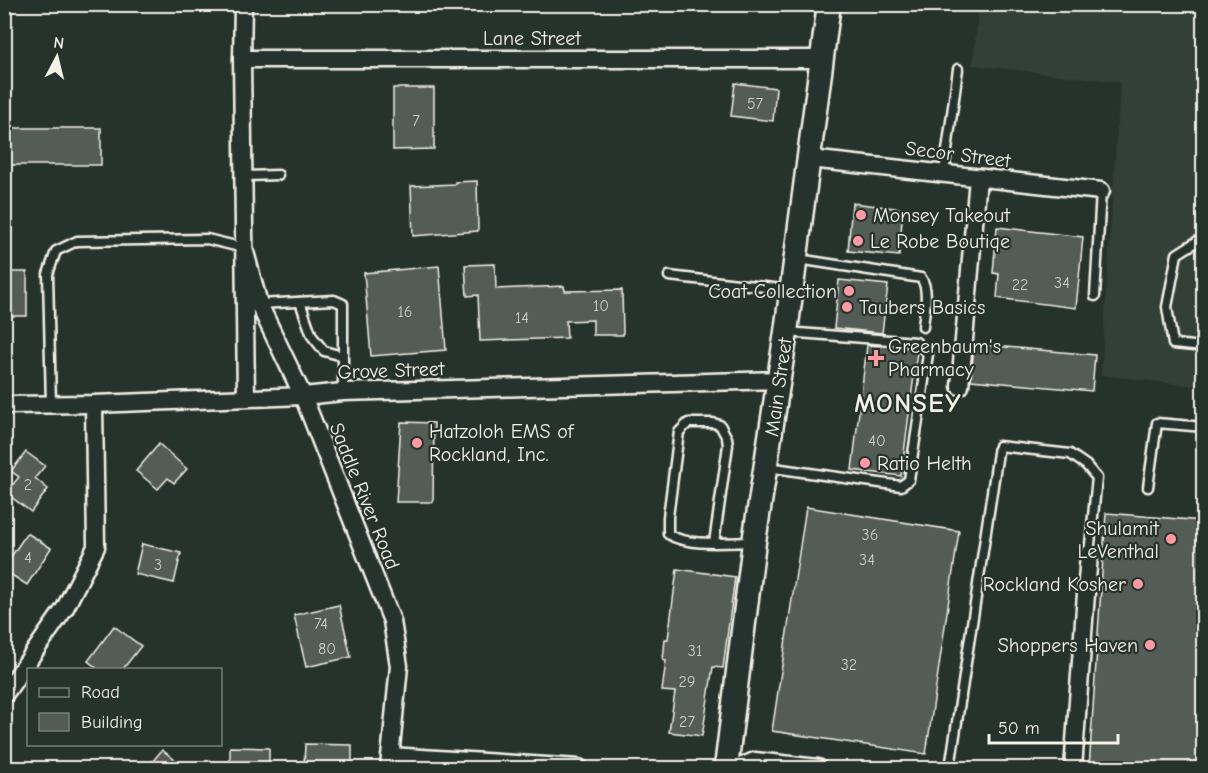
<svg xmlns="http://www.w3.org/2000/svg" width="1208" height="773" font-family="'Comic Neue',sans-serif">
<rect width="100%" height="100%" fill="#26332d"/>
<filter id="ink" filterUnits="userSpaceOnUse"><feTurbulence type="fractalNoise" baseFrequency=".0167" numOctaves="2"/><feDisplacementMap in="SourceGraphic" scale="12" xChannelSelector="R" yChannelSelector="G"/><feConvolveMatrix kernelMatrix="1 2 1 2 8 2 1 2 1" color-interpolation-filters="sRGB"/></filter>
<g filter="url(#ink)">
<polygon fill="#333f39" points="979,5 1203,5 1203,387 1101,375 1120,82 973,65"/>
<g fill="#525c55" stroke="#f4f1e8" stroke-width="1.5">
<polygon points="735,83 776,88 773,121 731,116"/>
<polygon points="393,88 434,88 434,149 393,150"/>
<rect x="4" y="128" width="97" height="37"/>
<polygon points="477,181 478,231 413,236 411,186 456,184 455,182"/>
<polygon points="852,203 903,209 899,256 848,251"/>
<polygon points="997,227 1083,237 1076,308 997,298 999,274 993,273"/>
<polygon points="495,264 496,289 564,286 565,291 622,290 623,335 593,335 593,320 566,321 567,338 480,341 478,295 467,296 465,265"/>
<polygon points="439,266 446,350 371,356 364,273"/>
<rect x="4" y="272" width="23" height="44"/>
<polygon points="839,280 888,285 882,333 834,328"/>
<polygon points="974,344 1095,355 1092,391 971,380"/>
<polygon points="867,345 913,348 917,352 901,476 852,470"/>
<polygon points="401,422 434,423 433,502 396,502"/>
<polygon points="159,444 187,469 174,483 168,478 158,489 136,471"/>
<polygon points="26,452 45,466 35,478 48,489 31,512 6,493 19,477 11,471"/>
<polygon points="806,507 959,531 926,754 772,731"/>
<polygon points="1106,513 1203,521 1203,768 1089,768"/>
<polygon points="27,533 51,548 27,585 4,570 4,567"/>
<polygon points="142,544 181,553 174,583 135,574"/>
<polygon points="677,569 735,577 723,668 713,667 702,736 669,732 675,692 662,691 666,661 663,660 665,639 668,639"/>
<polygon points="339,605 351,657 306,667 294,615"/>
<polygon points="114,626 141,646 123,669 98,669 88,661"/>
<polygon points="305,744 352,745 352,768 304,768"/>
<polygon points="230,747 269,748 269,768 230,768"/>
<polygon points="162,750 186,768 147,768"/>
</g>
<g fill="none" stroke-linecap="round" stroke-linejoin="round">
<defs>
<g id="service">
<polyline points="944,173 958,69"/>
<polyline points="243,176 278,175"/>
<polyline points="1204,237 1177,254 1167,307 1173,344 1204,347"/>
<path d="M798 259 921 278C930 290 924 312 923 327"/>
<polyline points="669,276 791,290"/>
<polyline points="1095,296 1101,191"/>
<polyline points="300,302 312,336 324,351 342,356"/>
<polyline points="259,304 334,300 343,304 343,392"/>
<polyline points="51,405 48,274 56,251 77,241 207,239 244,248"/>
<polyline points="767,467 901,486 909,480 928,354 916,342 786,332"/>
<polyline points="1148,487 1157,423 1204,427"/>
<path d="M714 543 728 445 727 438 720 425 713 423H688L679 432 668 517V534C687 547 730 542 754 542"/>
<polyline points="950,768 999,446 1070,454 1086,465 1097,478 1089,554"/>
</g>
<g id="minor">
<polyline points="243,4 242,59 246,397"/>
<polyline points="242,59 821,59"/>
<polyline points="810,159 1101,191"/>
<polyline points="244,248 259,304 303,396 392,621 399,666 389,768"/>
<polyline points="960,386 978,178"/>
<polyline points="4,405 94,404 303,396 343,392 779,380"/>
<polyline points="4,695 65,608 96,547 94,404"/>
<polyline points="390,756 579,768"/>
<polyline points="738,768 755,761 818,768"/>
<polyline points="1073,768 1089,554"/>
</g>
<polyline id="secondary" points="726,768 754,542 786,332 829,4"/>
</defs>
<use href="#service" stroke="#f4f1e8" stroke-width="13"/>
<use href="#minor" stroke="#f4f1e8" stroke-width="21"/>
<use href="#secondary" stroke="#f4f1e8" stroke-width="27"/>
<use href="#service" stroke="#26332d" stroke-width="8"/>
<use href="#minor" stroke="#26332d" stroke-width="16"/>
<use href="#secondary" stroke="#26332d" stroke-width="22"/>
</g>
</g>
<g fill="#ff9aa2" stroke="#26332d" stroke-width="2">
<circle cx="861" cy="215" r="6"/>
<circle cx="858" cy="241" r="6"/>
<circle cx="849" cy="291" r="6"/>
<circle cx="847" cy="307" r="6"/>
<path d="M873 349h6v6h6v6h-6v6h-6v-6h-6v-6h6z"/>
<circle cx="417" cy="443" r="6"/>
<circle cx="865" cy="463" r="6"/>
<circle cx="1171" cy="539" r="6"/>
<circle cx="1138" cy="584" r="6"/>
<circle cx="1150" cy="645" r="6"/>
</g>
<g text-anchor="middle" stroke-width="4.5" stroke-linejoin="round" paint-order="stroke">
<g font-size="16" fill="#ccccc3">
<text x="755" y="109">57</text>
<text x="416" y="126">7</text>
<text x="1062" y="288">34</text>
<text x="1020" y="290">22</text>
<text x="601" y="311">10</text>
<text x="405" y="317">16</text>
<text x="522" y="323">14</text>
<text x="877" y="446">40</text>
<text x="28" y="490">2</text>
<text x="870" y="540">36</text>
<text x="28" y="563">4</text>
<text x="867" y="565">34</text>
<text x="158" y="570">3</text>
<text x="321" y="629">74</text>
<text x="327" y="654">80</text>
<text x="695" y="656">31</text>
<text x="849" y="670">32</text>
<text x="687" y="687">29</text>
<text x="687" y="727">27</text>
</g>
<g font-size="20" fill="#f4f1e8" stroke="#26332d">
<text x="532" y="45">Lane Street</text>
<text transform="translate(958 154) rotate(7)" y="7">Secor Street</text>
<text transform="translate(391 370) rotate(-2)" y="7">Grove Street</text>
<text transform="translate(778 387) rotate(-82)" y="7">Main Street</text>
<text transform="translate(365 496) rotate(68)" y="7">Saddle River Road</text>
</g>
<g font-size="20" fill="#f4f1e8" stroke="#26332d" text-anchor="start">
<text x="873" y="222">Monsey Takeout</text>
<text x="870" y="248">Le Robe Boutiqe</text>
<text x="837" y="298" text-anchor="end">Coat Collection</text>
<text x="859" y="314">Taubers Basics</text>
<text x="888" y="353">Greenbaum's<tspan x="888" dy="23">Pharmacy</tspan></text>
<text x="429" y="438">Hatzoloh EMS of<tspan x="429" dy="23">Rockland, Inc.</tspan></text>
<text x="877" y="470">Ratio Helth</text>
<text x="1159" y="535" text-anchor="end">Shulamit<tspan x="1159" dy="23">LeVenthal</tspan></text>
<text x="1126" y="591" text-anchor="end">Rockland Kosher</text>
<text x="1138" y="652" text-anchor="end">Shoppers Haven</text>
</g>
<g font-size="26" font-weight="bold" letter-spacing="1.5" fill="#f4f1e8" stroke="#26332d">
<text x="908" y="412">MONSEY</text>
</g>
</g>
<rect width="1208" height="773" fill="none" stroke="#26332d" stroke-width="24"/>
<rect x="12" y="12" width="1184" height="749" fill="none" stroke="#f4f1e8" stroke-width="2" filter="url(#ink)"/>
<rect x="27" y="668" width="195" height="78" fill="#26332d" stroke="#787f78" stroke-width="1.5"/>
<rect x="39" y="688" width="30" height="9" fill="#26332d" stroke="#787f78" stroke-width="1.5"/>
<text x="81" y="698" font-size="18" fill="#f4f1e8">Road</text>
<rect x="39" y="713" width="30" height="18" fill="#525c55" stroke="#787f78" stroke-width="1.5"/>
<text x="81" y="728" font-size="18" fill="#f4f1e8">Building</text>
<g transform="translate(57 57) rotate(7)" stroke="#26332d" stroke-width="4.5" paint-order="stroke">
<path d="M0-4.5L10 22L0 15L-10 22Z" fill="#f4f1e8"/>
<text y="-9" font-size="16" font-weight="bold" text-anchor="middle" fill="#f4f1e8">N</text>
</g>
<path d="M989 734v9h129v-9" fill="none" stroke="#f4f1e8" stroke-width="3"/>
<text x="998" y="734" font-size="18" fill="#f4f1e8" stroke="#26332d" stroke-width="4.5" paint-order="stroke">50 m</text>
</svg>
